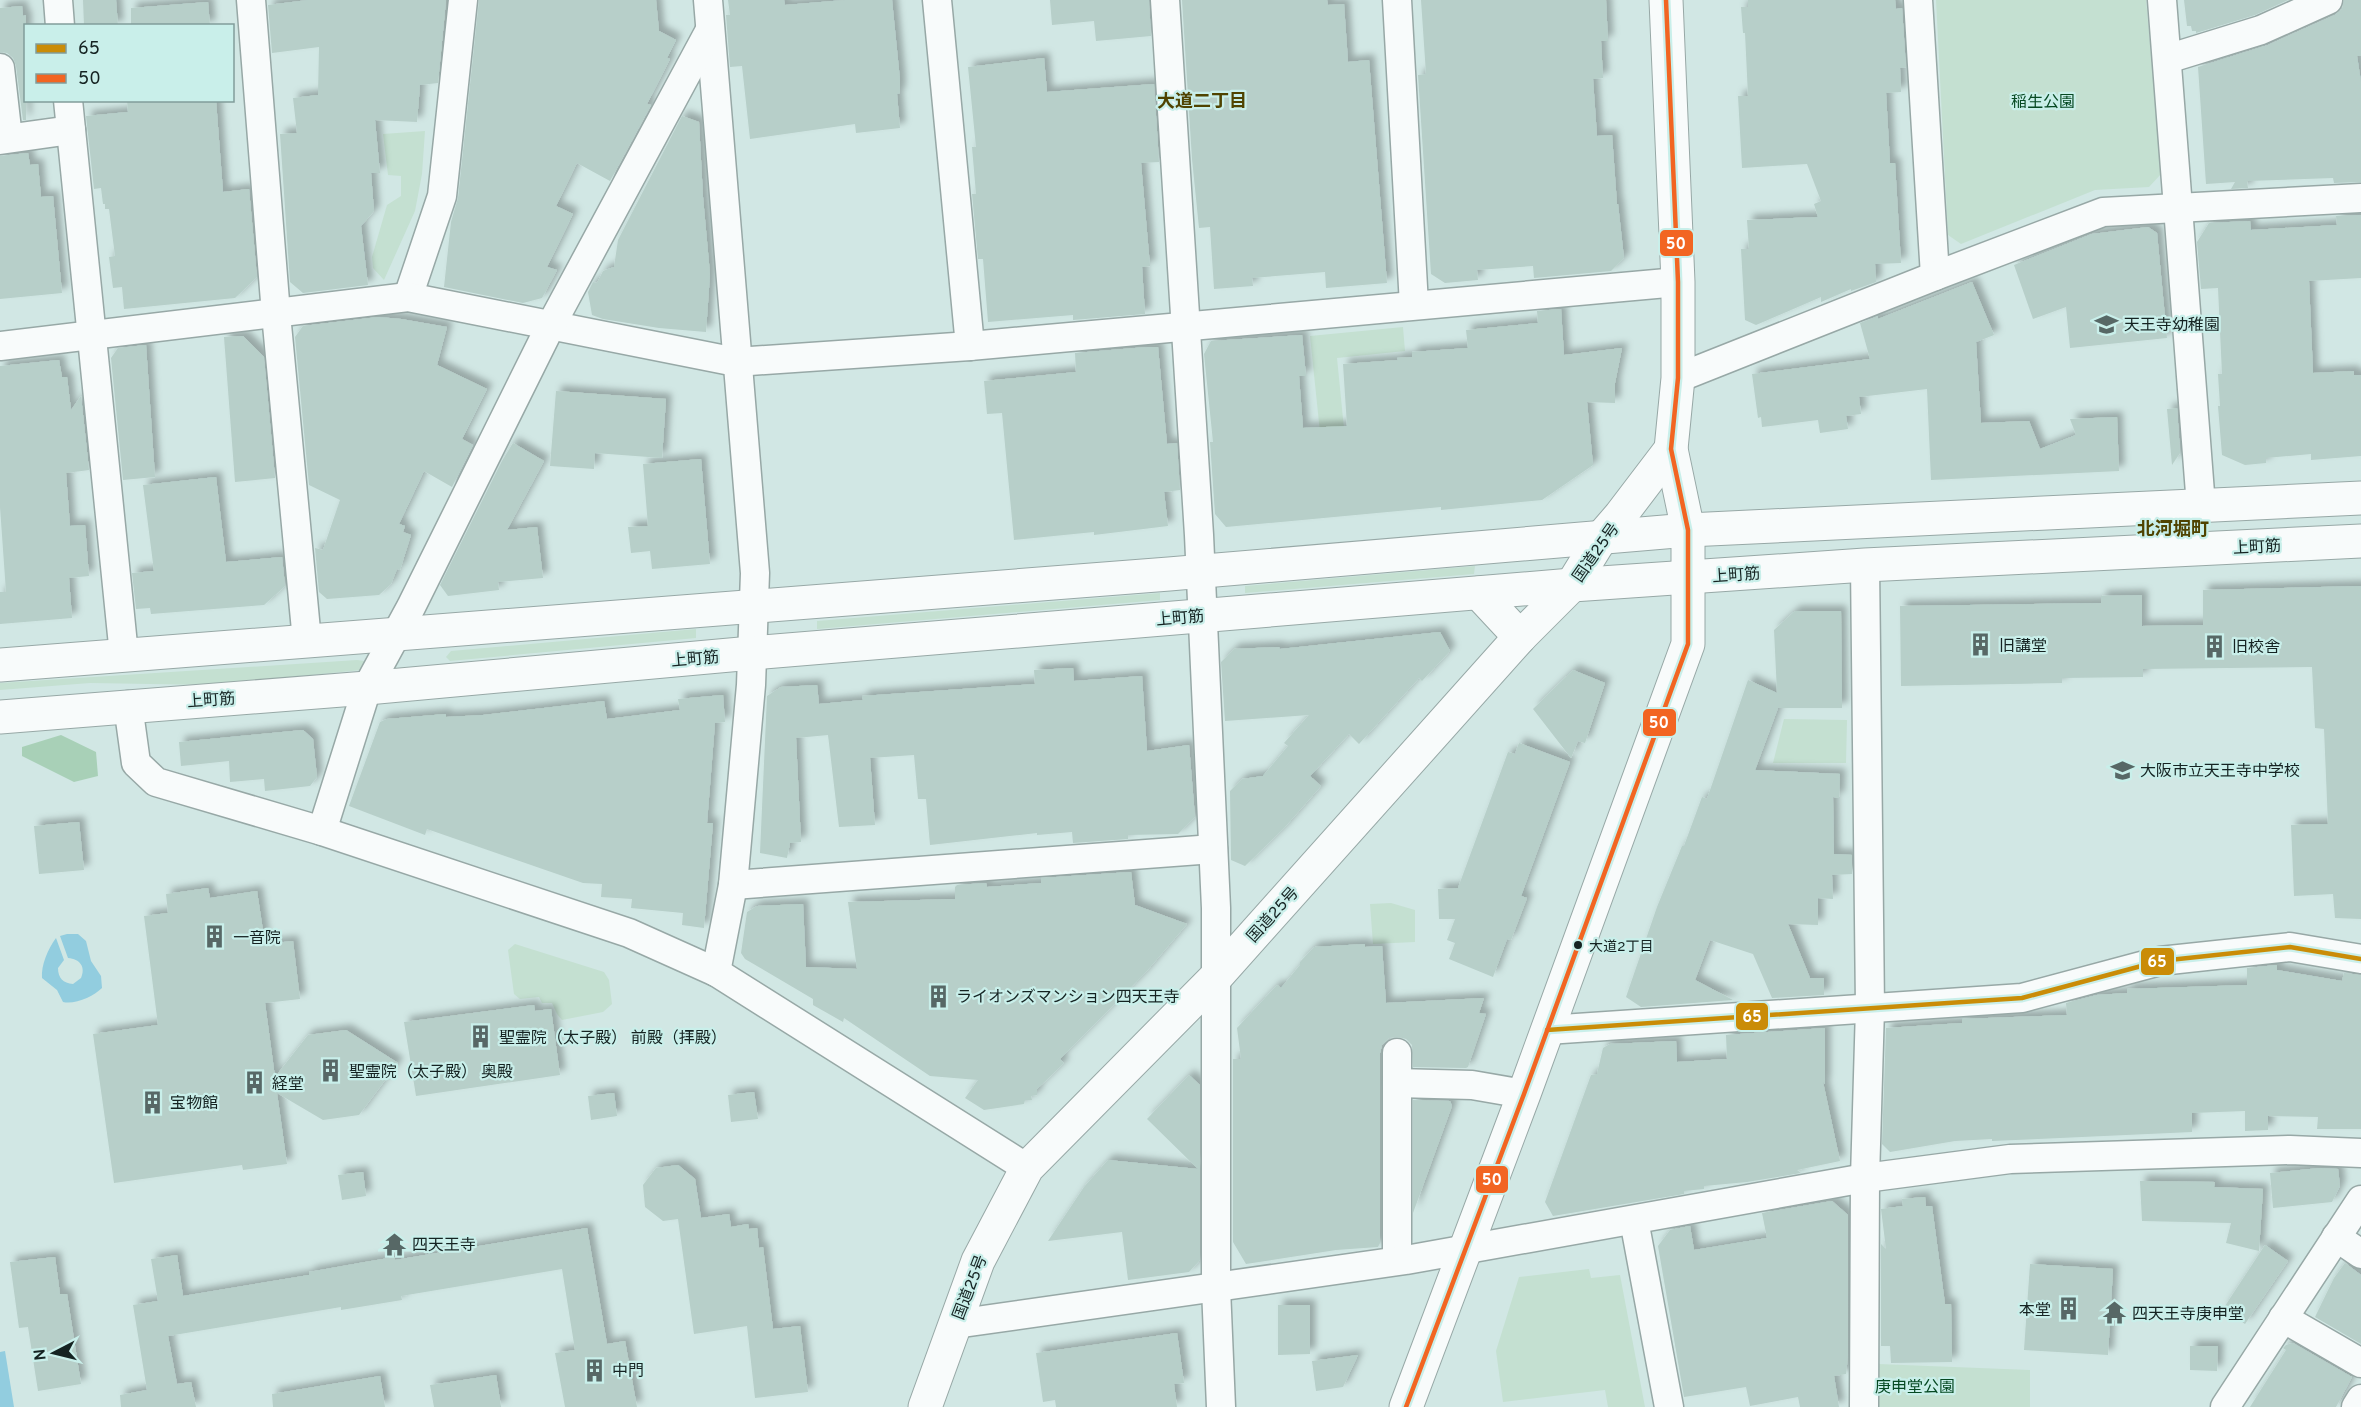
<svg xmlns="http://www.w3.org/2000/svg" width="2361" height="1407" font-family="Overpass,'Noto Sans JP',sans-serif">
<defs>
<filter id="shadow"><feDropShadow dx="5.5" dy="-5.5" stdDeviation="3" flood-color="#0004"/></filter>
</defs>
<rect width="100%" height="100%" fill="#d1e7e4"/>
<g fill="#c4e0d1">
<polygon points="1936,0 2146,0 2162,173 2149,187 2095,190 1961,244 1948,235"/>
<polygon points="425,131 422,174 415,211 384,280 373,268 372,257 387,205 401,196 401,176 388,175 383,134"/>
<polygon points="1403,327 1405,351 1337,358 1347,459 1323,461 1310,336"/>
<polygon points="1475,566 1474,574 1245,593 1245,586"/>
<polygon points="1160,593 1160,600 817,629 817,621"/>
<polygon points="696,629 696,638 450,661 446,657 451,651"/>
<polygon points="357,660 364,661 364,667 361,670 211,685 90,683 0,690 0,683"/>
<polygon points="1784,719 1847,720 1846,763 1773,763"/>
<polygon points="1391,903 1415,910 1415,942 1373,944 1370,904"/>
<polygon points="515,944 604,972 609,980 612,1004 603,1012 562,1020 557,1014 552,1003 542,1003 539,997 520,999 514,994 508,950"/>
<polygon points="1589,1269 1591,1278 1620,1275 1645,1407 1608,1407 1605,1390 1503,1402 1496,1351 1519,1277"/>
<polygon points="1878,1364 2030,1370 2030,1407 1876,1407"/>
</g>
<polygon fill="#a8d0b7" points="61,735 96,752 98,776 74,782 22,756 22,747"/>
<g fill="#92cddf">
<path d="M67 934H78L86 941 91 961 101 976 102 988C94 996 75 1005 63 1002L57 990 42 978C41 965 48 949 56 938L64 960 58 968C58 978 63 983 73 984L81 978C86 967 80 959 68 958L60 936Z"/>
<polygon points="5,1351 14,1407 0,1407 0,1352"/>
</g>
<g fill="#b7cfc9" filter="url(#shadow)">
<polygon points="83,0 116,0 118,26 84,26"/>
<polygon points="308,0 446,0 438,83 420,85 417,122 375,120 380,173 371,173 374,211 361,226 368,285 303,293 290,282 280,134 297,133 293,98 318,95 319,47 272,53 268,5"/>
<polygon points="479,0 656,0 659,31 676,40 667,58 670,59 647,104 651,105 610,181 577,163 556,206 573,214 547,267 557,270 542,298 523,303 444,287 451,222 458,198"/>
<polygon points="728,0 784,0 785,5 845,0 892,0 900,80 900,93 897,94 900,128 856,133 855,124 750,139 742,66 730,67 726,15 730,15"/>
<polygon points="1050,0 1149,0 1151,36 1096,41 1094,21 1052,25"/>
<polygon points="1182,0 1327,0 1328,5 1344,4 1348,62 1369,60 1387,283 1326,288 1325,272 1252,278 1253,286 1214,289 1210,227 1199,228 1192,159"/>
<polygon points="1421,0 1606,0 1608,41 1601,41 1603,78 1593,79 1597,136 1612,135 1617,204 1618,204 1624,258 1611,271 1534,278 1533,266 1477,270 1478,280 1445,283 1431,274 1418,75 1426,74"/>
<polygon points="1748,0 1895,0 1896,9 1902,8 1906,67 1900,68 1901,92 1886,93 1890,163 1895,163 1901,263 1875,264 1876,282 1851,291 1851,289 1821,302 1821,297 1756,325 1745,320 1741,249 1749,249 1747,220 1818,217 1814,204 1821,201 1807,164 1742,168 1738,96 1748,96 1745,33 1743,33 1741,7 1748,7"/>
<polygon points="2184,0 2288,0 2255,15 2196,33 2196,31 2192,31 2191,26 2187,26"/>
<polygon points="2344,0 2361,0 2361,56 2357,56 2361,82 2361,182 2334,183 2333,178 2247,181 2248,188 2231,189 2235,182 2206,184 2198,67 2268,45 2335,15 2342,9"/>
<polygon points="208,2 210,26 131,26 131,8"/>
<polygon points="22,6 23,16 26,15 26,120 23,120 16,66 13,58 7,53 0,52 0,8"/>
<polygon points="1044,58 1047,92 1154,84 1159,162 1141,163 1150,266 1142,267 1145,314 1073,320 1073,315 988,322 983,259 978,259 972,194 976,194 972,147 976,147 968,67"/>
<polygon points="127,100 216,100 223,192 249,189 257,277 235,298 124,309 122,287 113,288 109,257 115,256 109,209 105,209 105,204 103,204 101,188 94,189 86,116 128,112"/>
<polygon points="682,116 699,122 703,197 710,274 706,332 659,328 603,319 592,315 588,292 593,282 597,283 603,271 614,267 618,240"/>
<polygon points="28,153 30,165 38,164 41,197 53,196 62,293 0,299 0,156"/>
<polygon points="2361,215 2361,278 2309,281 2313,373 2354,371 2354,375 2361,375 2361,456 2311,460 2311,454 2266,458 2266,463 2245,465 2222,455 2218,406 2220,406 2218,374 2222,374 2218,288 2201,289 2197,242 2209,223 2250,221 2251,230 2337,225 2336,216"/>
<polygon points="2148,227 2157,233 2167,338 2070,348 2066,307 2033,319 2014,265 2092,234"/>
<polygon points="1972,282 1994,335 1976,342 1981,423 2029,421 2040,449 2076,435 2070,419 2117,417 2119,471 1931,480 1927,389 1859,397 1861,414 1846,416 1848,429 1820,433 1818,420 1762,427 1761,417 1758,418 1752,374 1870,359 1860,323 1878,316 1878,319"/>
<polygon points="1561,309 1564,355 1622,348 1615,383 1615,403 1587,402 1593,465 1542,500 1441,510 1441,507 1226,527 1215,514 1210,442 1213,442 1204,354 1211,341 1302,335 1306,376 1299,376 1303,428 1347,426 1343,364 1398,360 1397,358 1412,357 1412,352 1468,348 1466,330 1538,323 1537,311"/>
<polygon points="378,317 401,319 447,327 437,365 487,389 462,439 473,445 452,487 424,471 399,524 405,526 403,532 411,535 400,570 397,569 391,584 379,595 327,599 319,592 315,548 323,550 340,500 309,485 295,337 303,326"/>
<polygon points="243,336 264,357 275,478 235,482 224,337"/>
<polygon points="146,345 155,477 123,480 111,358 118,348"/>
<polygon points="1147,347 1158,347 1167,444 1177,443 1180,490 1164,492 1168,526 1094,535 1094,532 1014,540 1002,413 987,414 984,381 1076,372 1075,353"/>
<polygon points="59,360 62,377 67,377 71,410 81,396 89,470 66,473 70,526 85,525 89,576 69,578 72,618 0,624 0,592 6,592 0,507 0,366"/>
<polygon points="556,391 666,399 662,458 595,453 594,469 550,466"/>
<polygon points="2177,408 2180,453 2172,465 2167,409"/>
<polygon points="513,443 544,461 507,530 537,527 543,578 498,582 499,590 448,596 440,585 502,461"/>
<polygon points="701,459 710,564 652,569 650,551 631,553 628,527 648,526 643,464"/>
<polygon points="216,477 226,562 282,557 285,586 264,605 151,614 150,608 136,609 132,573 154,571 143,485"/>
<polygon points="2361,586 2361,919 2335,918 2333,894 2294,896 2291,825 2328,824 2324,729 2315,728 2312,667 2143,669 2143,677 2062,678 2062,683 1901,686 1900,606 2101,603 2101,596 2142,595 2142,626 2203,625 2203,590"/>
<polygon points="1795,611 1841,611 1842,708 1778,708 1755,770 1840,774 1839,798 1833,797 1834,854 1852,855 1852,874 1832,875 1833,899 1818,898 1818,925 1788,924 1810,978 1824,978 1824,995 1772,998 1753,954 1710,940 1695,980 1733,1000 1641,1007 1626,997 1657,907 1682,846 1684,846 1702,797 1707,799 1748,680 1777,693 1774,630"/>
<polygon points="1440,632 1450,651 1422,681 1419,678 1359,744 1349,734 1310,776 1321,786 1284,828 1245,866 1231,860 1230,791 1242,779 1263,776 1288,746 1284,743 1309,715 1225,721 1221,662 1234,649 1279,647 1280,649"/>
<polygon points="1073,668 1074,681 1142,676 1147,751 1189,745 1195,817 1178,834 1128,835 1128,839 1073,843 1072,832 1037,835 1037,833 930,845 926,799 918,799 914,755 870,758 875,825 839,827 828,735 796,738 801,842 790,843 787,858 760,853 767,696 781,687 817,685 819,704 863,700 862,696 1035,684 1034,670"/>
<polygon points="1573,670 1605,683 1585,743 1578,741 1571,758 1533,709"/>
<polygon points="723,695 725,722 715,723 707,823 713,823 704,928 682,925 683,913 631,908 632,899 601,897 602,884 583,883 427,829 425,835 349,806 380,722 387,719 446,714 446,717 483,715 604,701 607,719 680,710 678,699"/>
<polygon points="303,730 313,739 317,777 310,786 265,791 264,779 230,782 229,761 181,766 179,742"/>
<polygon points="1519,743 1570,762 1521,896 1527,898 1511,940 1507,939 1493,977 1449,959 1455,943 1447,940 1455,919 1439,919 1438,889 1458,888 1508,752 1515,754"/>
<polygon points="79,822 84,870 39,874 34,826"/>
<polygon points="1131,872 1135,905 1187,924 1145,973 1060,1059 1064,1063 1037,1089 1037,1095 1031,1096 1032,1100 1025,1100 1024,1104 984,1110 965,1098 978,1080 930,1076 844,1018 843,1022 813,1005 813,999 745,959 741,953 747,912 757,906 803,904 806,967 857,969 848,902 955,899 955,887 957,885 986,883 987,887 1041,883 1041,878"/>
<polygon points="208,888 210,898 257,891 265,944 293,941 300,999 265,1003 275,1077 308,1035 346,1030 398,1063 359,1115 323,1120 277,1093 287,1164 243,1170 242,1165 114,1183 93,1034 158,1025 144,916 168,913 166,894"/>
<polygon points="1365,944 1365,947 1382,946 1386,1003 1484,998 1479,1013 1486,1014 1468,1067 1466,1068 1413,1067 1412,1045 1406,1039 1398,1037 1389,1038 1382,1045 1380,1053 1380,1243 1378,1247 1336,1250 1246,1264 1233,1242 1233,1059 1241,1059 1237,1028 1277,985 1281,988 1300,965 1300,962 1314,947"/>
<polygon points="2277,965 2277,970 2342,981 2344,973 2361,975 2361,1129 2317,1129 2318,1117 2268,1116 2268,1130 2245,1131 2245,1111 2192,1113 2192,1132 1992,1141 1992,1139 1955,1141 1890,1152 1882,1144 1886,1028 1962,1023 1962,1019 2067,1015 2066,1003 2097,995 2127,993 2127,989 2247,985 2247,968"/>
<polygon points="534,1005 535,1011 551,1009 560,1075 416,1096 404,1022"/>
<polygon points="1825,1028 1825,1084 1823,1082 1840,1161 1797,1170 1801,1173 1747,1182 1704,1186 1704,1189 1684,1191 1684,1194 1553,1216 1545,1202 1591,1075 1597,1074 1603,1048 1610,1044 1676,1041 1677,1062 1727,1059 1726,1035"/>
<polygon points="1189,1075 1200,1085 1200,1260 1189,1272 1128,1280 1122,1232 1048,1241 1084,1187 1108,1160 1198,1169 1147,1119"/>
<polygon points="754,1092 758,1119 731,1122 728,1095"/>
<polygon points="614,1093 617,1116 591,1120 588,1096"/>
<polygon points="1413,1100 1450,1101 1452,1106 1413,1213"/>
<polygon points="678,1165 695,1179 701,1218 729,1214 731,1227 748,1224 749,1229 757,1228 759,1248 763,1247 773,1329 800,1326 808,1392 755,1398 747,1326 694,1334 678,1219 663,1221 645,1207 643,1185 656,1168"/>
<polygon points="2320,1168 2338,1169 2340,1186 2332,1202 2273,1208 2270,1173"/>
<polygon points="363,1172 366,1196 342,1200 338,1175"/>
<polygon points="2140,1181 2215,1182 2214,1187 2263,1189 2259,1251 2226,1243 2231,1223 2142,1221"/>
<polygon points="1925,1197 1926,1206 1932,1206 1945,1304 1951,1304 1952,1362 1891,1363 1890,1346 1881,1346 1881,1244 1886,1249 1881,1209 1903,1206 1902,1199"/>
<polygon points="1832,1201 1848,1215 1848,1356 1846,1374 1834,1376 1839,1407 1800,1407 1798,1397 1750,1406 1746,1387 1684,1397 1658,1246 1670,1230 1690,1226 1694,1250 1767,1238 1762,1213"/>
<polygon points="587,1228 607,1344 625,1341 637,1407 565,1407 555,1353 575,1350 562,1269 401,1296 402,1300 341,1310 341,1307 168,1336 177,1384 191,1382 196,1407 121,1407 120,1395 147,1390 133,1305 158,1301 151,1259 177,1255 183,1296 309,1275 309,1272 365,1262 395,1257 395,1260"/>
<polygon points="2265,1245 2288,1261 2245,1324 2223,1309"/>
<polygon points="55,1257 60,1294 67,1294 81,1384 38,1391 28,1327 19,1328 10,1262"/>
<polygon points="2345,1263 2361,1275 2361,1344 2315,1317 2334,1278"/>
<polygon points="2030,1264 2113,1269 2108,1355 2024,1350"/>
<polygon points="1278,1305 1310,1305 1310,1354 1278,1355"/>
<polygon points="1177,1333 1184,1383 1174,1384 1177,1407 1056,1407 1055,1400 1043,1402 1036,1353"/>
<polygon points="2293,1343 2352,1377 2336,1407 2250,1407 2286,1350 2283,1348 2286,1345"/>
<polygon points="2190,1346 2218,1346 2217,1371 2190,1370"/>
<polygon points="1358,1355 1343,1387 1316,1391 1312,1361"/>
<polygon points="496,1375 501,1407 434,1407 430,1385"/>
<polygon points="380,1376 385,1407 273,1407 272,1394"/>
</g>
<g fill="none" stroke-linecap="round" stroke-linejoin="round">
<defs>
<g id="minor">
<polyline points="58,0 60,26"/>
<polyline points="251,0 276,314 307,641"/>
<polyline points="708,0 755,573 751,685 733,885 716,972"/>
<polyline points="937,0 970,346"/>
<polyline points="1165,0 1199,535 1216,908 1216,1288 1221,1407"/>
<polyline points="1397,0 1414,305"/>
<polyline points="1918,0 1935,276"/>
<polyline points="2162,0 2201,506"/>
<polyline points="2167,59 2261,30 2328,0"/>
<polyline points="0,68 8,138"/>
<polyline points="68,100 124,655"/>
<polyline points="0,140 71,130"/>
<polyline points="408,297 442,196 463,0"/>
<polyline points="0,346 408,297 736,362 970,346 1678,282"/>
<polyline points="1678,378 1935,276 2103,212 2361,198"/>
<polyline points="128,705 136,763 156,782 322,831 629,933 716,972 1027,1168"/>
<polyline points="322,831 367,688 411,607 550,327 710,30"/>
<polyline points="733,885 1213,849"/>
<polyline points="1547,1030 2022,998 2160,961 2290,947 2361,959"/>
<polyline points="1397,1053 1397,1260"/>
<polyline points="1397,1083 1472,1085 1524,1094"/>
<polyline points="1634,1220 1669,1407"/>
<polyline points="2336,1237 2361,1254"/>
<polyline points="2283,1318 2361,1363"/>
<polyline points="955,1324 1406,1260 1865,1178 2010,1159 2290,1150 2361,1153"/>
<polyline points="1864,1407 1865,1178 1870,1008 1865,565"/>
<polyline points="2225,1407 2361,1200"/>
<polyline points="2356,1407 2361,1399"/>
</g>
<g id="major">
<polyline points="0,665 1169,574 1688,530 2361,498"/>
<polyline points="0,717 367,688 752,653 1572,585 1865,565 2361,541"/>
</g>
<g id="highway">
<polyline points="1479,593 1520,637"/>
<polyline points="925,1407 978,1261 1027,1168 1216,977 1520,637 1572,585 1601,538 1620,516 1671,449"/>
<polyline points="1406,1407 1524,1094 1688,644 1688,530 1671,449 1678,378 1678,282 1666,0"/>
</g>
</defs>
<use href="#minor" stroke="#97a8a6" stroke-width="31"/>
<use href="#major" stroke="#97a8a6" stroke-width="35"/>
<use href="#highway" stroke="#97a8a6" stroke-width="35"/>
<use href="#minor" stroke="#f8fbfb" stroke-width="28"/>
<use href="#major" stroke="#f8fbfb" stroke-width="33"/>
<use href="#highway" stroke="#f8fbfb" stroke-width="33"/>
<defs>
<polyline id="bus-1" points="1547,1030 2022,998 2160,961 2290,947 2361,959"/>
<polyline id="bus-2" points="1406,1407 1524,1094 1688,644 1688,530 1671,449 1678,378 1678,282 1666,0"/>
</defs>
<use href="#bus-1" stroke="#c9efea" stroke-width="9"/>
<use href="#bus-2" stroke="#c9efea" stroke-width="9"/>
<use href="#bus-1" stroke="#ca8c07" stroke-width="4.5"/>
<use href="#bus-2" stroke="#f26522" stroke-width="4.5"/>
</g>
<defs>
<symbol id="school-bare" viewBox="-9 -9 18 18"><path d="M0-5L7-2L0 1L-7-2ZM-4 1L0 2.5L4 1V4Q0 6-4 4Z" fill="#576866" stroke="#c9efea" stroke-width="2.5" paint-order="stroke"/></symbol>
<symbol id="building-bare" viewBox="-9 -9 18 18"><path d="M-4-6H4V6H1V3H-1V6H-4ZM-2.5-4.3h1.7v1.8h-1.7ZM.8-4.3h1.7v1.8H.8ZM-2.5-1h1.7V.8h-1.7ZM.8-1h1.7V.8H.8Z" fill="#576866" stroke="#c9efea" stroke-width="2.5" paint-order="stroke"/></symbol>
<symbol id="temple-bare" viewBox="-9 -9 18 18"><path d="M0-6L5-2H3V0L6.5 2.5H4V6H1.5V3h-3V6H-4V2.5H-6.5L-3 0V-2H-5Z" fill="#576866" stroke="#c9efea" stroke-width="2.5" paint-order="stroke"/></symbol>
</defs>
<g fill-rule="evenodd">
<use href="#school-bare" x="2090" y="308" width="33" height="33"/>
<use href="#building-bare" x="1964" y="628" width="33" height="33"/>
<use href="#building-bare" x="2198" y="630" width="33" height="33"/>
<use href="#school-bare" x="2106" y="754" width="33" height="33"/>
<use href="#building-bare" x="198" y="920" width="33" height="33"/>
<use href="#building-bare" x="922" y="980" width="33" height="33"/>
<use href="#building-bare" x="464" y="1020" width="33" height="33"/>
<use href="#building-bare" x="314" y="1054" width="33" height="33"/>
<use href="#building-bare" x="238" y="1066" width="33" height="33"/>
<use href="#building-bare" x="136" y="1086" width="33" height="33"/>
<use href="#temple-bare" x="378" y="1228" width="33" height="33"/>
<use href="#building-bare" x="2052" y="1292" width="33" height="33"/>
<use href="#temple-bare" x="2098" y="1296" width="33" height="33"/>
<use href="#building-bare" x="578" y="1354" width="33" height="33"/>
</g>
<circle fill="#152322" stroke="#c9efea" stroke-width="2" cx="1578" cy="945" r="5"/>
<g text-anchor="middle" stroke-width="4.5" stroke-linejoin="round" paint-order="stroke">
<g font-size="14" fill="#152322" stroke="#c9efea" text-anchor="start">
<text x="1589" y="951">大道2丁目</text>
</g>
<g font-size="16" fill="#064922" stroke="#c9efea">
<text x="2043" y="107">稲生公園</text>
<text x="1915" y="1392">庚申堂公園</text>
</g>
<g font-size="16" fill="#152322" stroke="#c9efea" text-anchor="start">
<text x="2124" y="330">天王寺幼稚園</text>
<text x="1999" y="651">旧講堂</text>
<text x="2232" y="652">旧校舎</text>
<text x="2140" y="776">大阪市立天王寺中学校</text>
<text x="233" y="943">一音院</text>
<text x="956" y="1002">ライオンズマンション四天王寺</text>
<text x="499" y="1043">聖霊院（太子殿） 前殿（拝殿）</text>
<text x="349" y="1077">聖霊院（太子殿） 奥殿</text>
<text x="272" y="1089">経堂</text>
<text x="170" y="1108">宝物館</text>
<text x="412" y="1250">四天王寺</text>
<text x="2051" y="1315" text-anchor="end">本堂</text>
<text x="2132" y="1319">四天王寺庚申堂</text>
<text x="612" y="1376">中門</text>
</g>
<g font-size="16" fill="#152322" stroke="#c9efea">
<text transform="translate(2257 546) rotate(-3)" y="6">上町筋</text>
<text transform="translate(1595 552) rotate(-55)" y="6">国道25号</text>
<text transform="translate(1736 574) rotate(-4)" y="6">上町筋</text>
<text transform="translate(1180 617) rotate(-5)" y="6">上町筋</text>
<text transform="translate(695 658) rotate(-5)" y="6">上町筋</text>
<text transform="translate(211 699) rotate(-4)" y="6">上町筋</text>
<text transform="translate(1272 914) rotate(-48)" y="6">国道25号</text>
<text transform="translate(969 1287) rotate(-69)" y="6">国道25号</text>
</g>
<g font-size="18" font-weight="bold" fill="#4f4300" stroke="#c9efea">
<text x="1202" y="107">大道二丁目</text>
<text x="2173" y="535">北河堀町</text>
</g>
</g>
<g stroke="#c9efea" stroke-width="2">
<rect x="1659" y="229" width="35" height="28" rx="6" fill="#f26522"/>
<rect x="1642" y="708" width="35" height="29" rx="6" fill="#f26522"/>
<rect x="2140" y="947" width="35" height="29" rx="6" fill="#ca8c07"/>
<rect x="1735" y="1002" width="34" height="29" rx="6" fill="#ca8c07"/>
<rect x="1475" y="1165" width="34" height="29" rx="6" fill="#f26522"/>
</g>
<g font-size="16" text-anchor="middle" font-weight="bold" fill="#fff">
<text x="1676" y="249">50</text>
<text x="1659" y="728">50</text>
<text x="2157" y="967">65</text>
<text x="1752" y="1022">65</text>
<text x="1492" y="1185">50</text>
</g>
<rect x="24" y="24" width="210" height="78" fill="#c9efea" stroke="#819d9a" stroke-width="1.5"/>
<rect x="36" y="44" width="30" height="9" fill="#ca8c07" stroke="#819d9a" stroke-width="1.5"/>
<text x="78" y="54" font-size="18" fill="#152322">65</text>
<rect x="36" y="74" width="30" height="9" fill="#f26522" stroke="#819d9a" stroke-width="1.5"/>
<text x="78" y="84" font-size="18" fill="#152322">50</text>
<g transform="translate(54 1353) rotate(263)" stroke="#c9efea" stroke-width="4.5" paint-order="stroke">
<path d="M0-4.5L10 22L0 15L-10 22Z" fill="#152322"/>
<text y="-9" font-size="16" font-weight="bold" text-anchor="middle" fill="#152322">N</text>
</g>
</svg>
